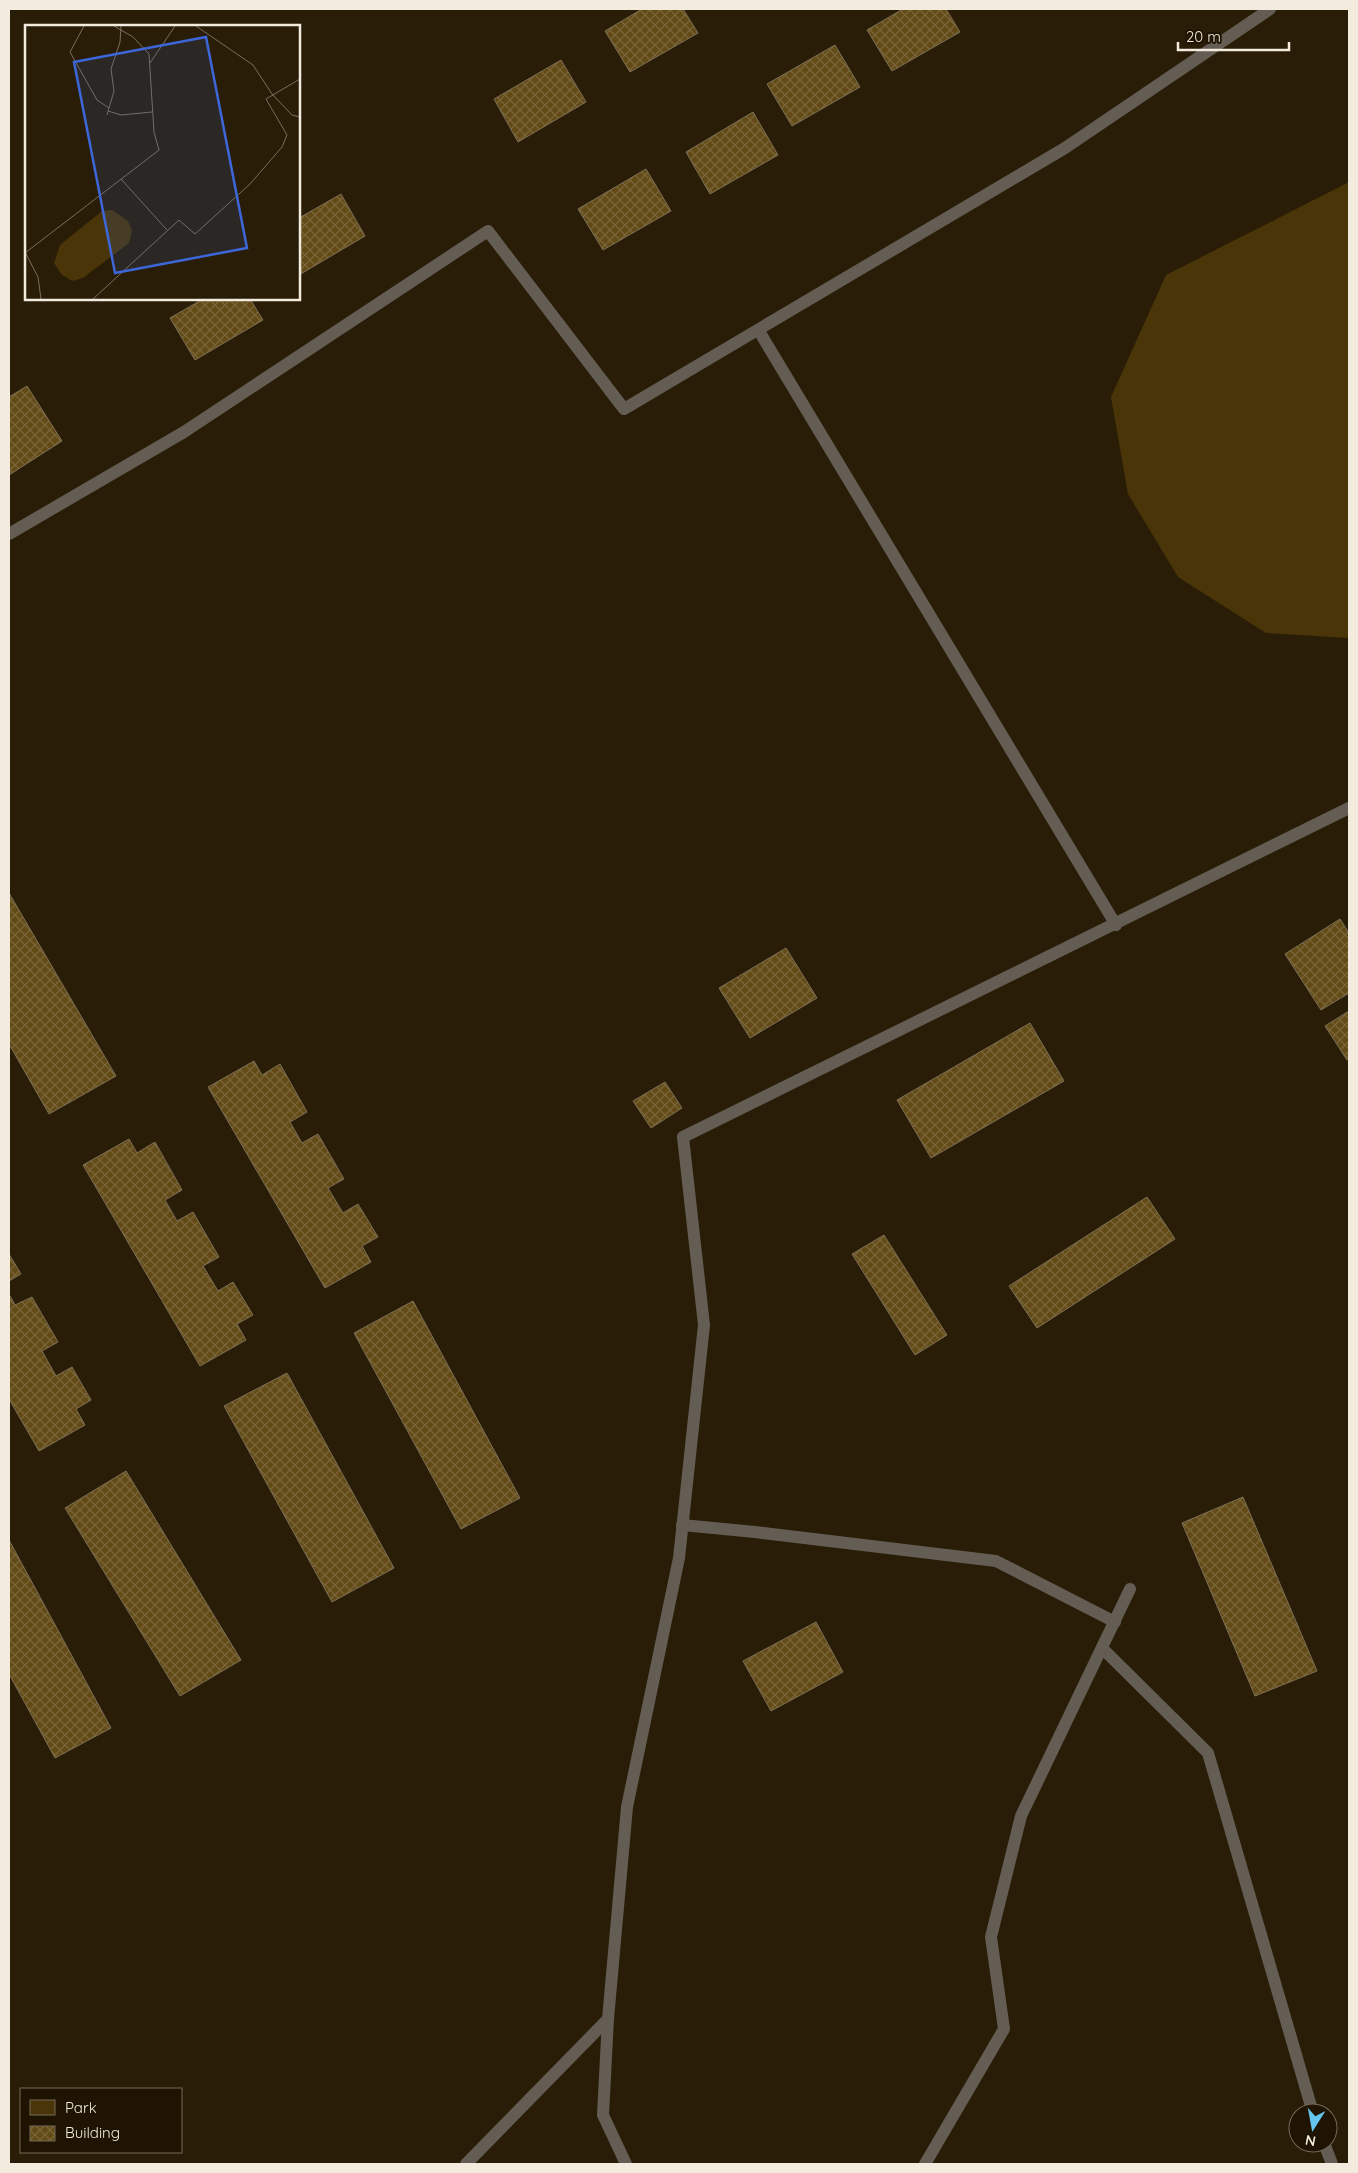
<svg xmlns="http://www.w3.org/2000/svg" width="1358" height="2173" font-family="Quicksand,sans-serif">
<defs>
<pattern id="building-cross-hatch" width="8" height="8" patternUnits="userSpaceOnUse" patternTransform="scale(1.25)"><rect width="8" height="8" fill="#634b17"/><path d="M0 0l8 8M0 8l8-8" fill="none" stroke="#7a6538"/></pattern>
</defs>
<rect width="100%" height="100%" fill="#291d07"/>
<polygon fill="#493508" points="1349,182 1349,638 1266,633 1178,577 1128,494 1111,397 1166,275"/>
<g fill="url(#building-cross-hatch)" stroke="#7c6f56">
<polygon points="642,9 683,9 698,33 630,72 605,31"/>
<polygon points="903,9 946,9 960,32 892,71 867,30"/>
<polygon points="835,45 860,87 792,126 767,84"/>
<polygon points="561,60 586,102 518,142 494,99"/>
<polygon points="753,112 778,155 710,194 686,152"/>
<polygon points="646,169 671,211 603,250 578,209"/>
<polygon points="341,194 365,236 299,275 299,218"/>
<polygon points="203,299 250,299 263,320 195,360 170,318"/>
<polygon points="27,386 62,441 9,475 9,397"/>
<polygon points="9,893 116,1076 49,1114 9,1044"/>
<polygon points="1340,919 1349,933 1349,993 1321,1010 1285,954"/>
<polygon points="786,948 817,998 750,1038 719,988"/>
<polygon points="1349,1011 1349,1059 1347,1060 1325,1026"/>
<polygon points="1030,1023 1064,1081 931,1158 897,1100"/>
<polygon points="254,1061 262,1075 280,1064 307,1112 290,1122 302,1143 318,1134 344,1179 328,1188 343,1213 358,1204 378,1237 362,1246 371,1262 325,1288 208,1087"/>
<polygon points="665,1082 682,1108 651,1128 633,1101"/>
<polygon points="129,1139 137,1153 155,1142 182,1190 165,1200 177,1221 193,1212 219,1257 203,1266 218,1291 233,1282 253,1315 237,1324 246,1340 200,1366 83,1165"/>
<polygon points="1147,1197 1175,1239 1037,1328 1009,1286"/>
<polygon points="884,1235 947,1335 915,1355 852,1254"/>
<polygon points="9,1254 21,1274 9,1281"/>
<polygon points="9,1294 15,1305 32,1297 58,1342 42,1351 56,1376 72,1367 91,1400 76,1409 85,1425 39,1451 9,1399"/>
<polygon points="413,1301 520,1498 461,1529 354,1333"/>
<polygon points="287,1373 394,1568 332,1602 224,1406"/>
<polygon points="126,1471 241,1660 180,1696 65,1508"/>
<polygon points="1243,1497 1317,1671 1255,1696 1182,1523"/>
<polygon points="9,1540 111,1728 55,1758 9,1674"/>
<polygon points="816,1622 843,1672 771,1711 743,1661"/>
</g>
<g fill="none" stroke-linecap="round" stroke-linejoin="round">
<g stroke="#635d53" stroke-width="12">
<polyline points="759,331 1116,925"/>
<polyline points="9,534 184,432 488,231 624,409 1065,148 1270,9"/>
<polyline points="682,1525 755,1532 996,1561 1115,1622"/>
<polyline points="1102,1648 1208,1753 1313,2113"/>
<polyline points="1324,2143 1332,2164"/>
<polyline points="466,2164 608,2019"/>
<polyline points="626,2164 603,2115 608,2019 627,1807 679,1558 704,1325 683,1137 1349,808"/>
<polyline points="925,2164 1004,2029 991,1937 1021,1816 1130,1589"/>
</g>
</g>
<g transform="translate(25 25)">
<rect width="275" height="275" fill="#291d07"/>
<path d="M87 185 103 196 107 205 104 218 58 253 47 256 36 249 29 238 35 220 77 186Z" fill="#493508"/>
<path fill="none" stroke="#7a6f5d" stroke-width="1" d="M59 1 45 27 72 75 84 83M171 1 228 40 247 69 267 90 275 92M125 38 150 1M83 86 96 90 127 87M82 90 89 66 86 44 95 17 96 1M96 154 142 205M0 227 13 252 16 274M0 228 134 125 129 107 124 29 108 12 89 1M68 274 154 195 170 209 225 159 257 122 262 110 241 74 275 54"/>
<path fill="#3d66d9" fill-opacity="0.15" stroke="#3d66d9" stroke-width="2.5" d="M181 12 222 223 90 248 49 37Z"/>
<rect width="275" height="275" fill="none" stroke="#f3ebdd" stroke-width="2.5"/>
</g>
<rect width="1358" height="2173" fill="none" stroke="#f3ebdd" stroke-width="20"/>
<rect x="20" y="2088" width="162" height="65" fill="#1f1401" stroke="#746a59"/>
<rect x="30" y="2100" width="25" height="15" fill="#493508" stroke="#746a59"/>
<text x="65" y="2113" font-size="15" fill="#f3ebdd">Park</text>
<rect x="30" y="2126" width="25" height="15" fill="url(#building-cross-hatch)" stroke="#746a59"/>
<text x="65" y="2138" font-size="15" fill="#f3ebdd">Building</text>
<g transform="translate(1313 2128) rotate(191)"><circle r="24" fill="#1f1401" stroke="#746a59"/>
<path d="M0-4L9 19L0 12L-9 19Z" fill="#65c5ee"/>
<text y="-8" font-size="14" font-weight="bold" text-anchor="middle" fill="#f3ebdd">N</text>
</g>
<path d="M1178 42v8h111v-8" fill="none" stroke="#f3ebdd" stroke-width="2.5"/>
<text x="1186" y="42" font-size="15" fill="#f3ebdd" stroke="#1f1401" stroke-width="4" paint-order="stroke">20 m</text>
</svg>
